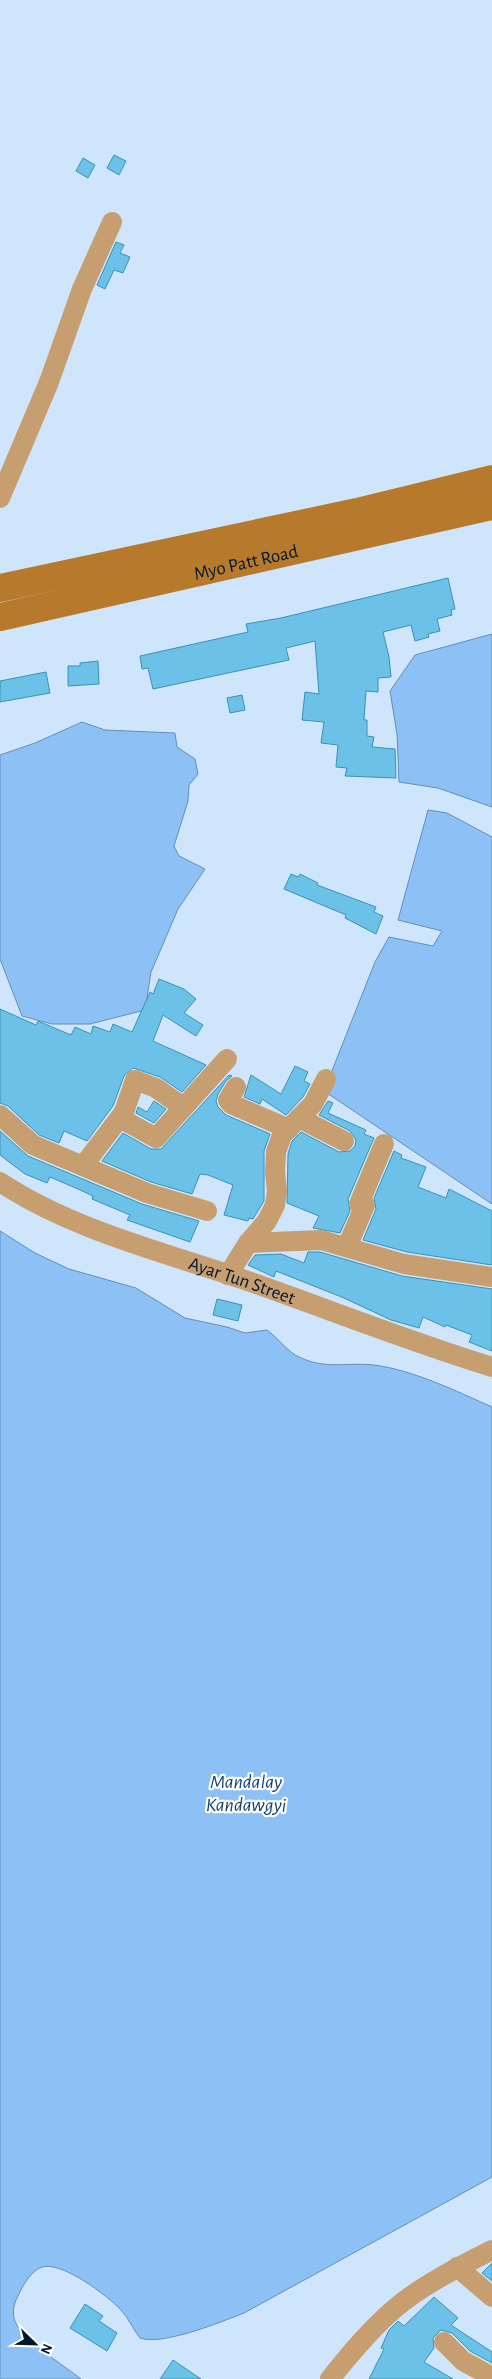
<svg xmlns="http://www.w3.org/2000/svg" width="492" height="2379" font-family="'Alegreya Sans',sans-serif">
<rect width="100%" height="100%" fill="#cfe5fc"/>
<g fill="#8dc1f5" stroke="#638eb8">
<polygon points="492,634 492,807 438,788 399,782 397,734 390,691 415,655"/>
<polygon points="82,722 105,730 175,733 177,747 195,759 198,774 189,785 188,801 174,846 179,856 205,869 178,909 151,972 145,1010 90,1024 52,1024 22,1016 0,959 0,755 35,743"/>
<polygon points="428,810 447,813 492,837 492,1204 324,1091 375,962 389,937 433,946 442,931 398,920"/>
<path d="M0 1231 35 1253 69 1269 136 1288 185 1318 227 1327 245 1333 267 1330C277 1337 289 1353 299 1357 326 1370 346 1362 374 1365 413 1370 456 1391 492 1407V2177L244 2313C221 2322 162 2346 140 2338 133 2329 129 2319 121 2310 108 2296 62 2261 42 2267 32 2270 22 2286 18 2296 13 2305 11 2316 17 2325 30 2345 62 2364 81 2379H0Z"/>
</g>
<g fill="#6bc1e7" stroke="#3992b6">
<polygon points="114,155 126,161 119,175 107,168"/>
<polygon points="83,158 95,165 88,178 76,171"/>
<polygon points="116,242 124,245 120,253 130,257 123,273 114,270 105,289 97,285"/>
<polygon points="448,578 455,609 451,610 452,615 437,619 440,631 428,634 429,637 415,641 411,625 383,632 389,657 391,677 378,678 378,692 366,691 364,720 367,720 367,736 374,737 372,747 395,749 396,778 345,776 347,768 336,767 338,745 321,743 324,722 302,720 305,692 319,694 315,641 286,648 289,660 153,689 148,668 142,669 140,656 248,632 246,624 281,618"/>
<polygon points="98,661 99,684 68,686 68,666 80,666 80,663"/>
<polygon points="46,672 50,693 0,702 0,681"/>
<polygon points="242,695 245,710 230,713 227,698"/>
<polygon points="291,874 298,877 300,874 318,883 317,885 376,907 374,912 383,916 376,934 345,918 346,915 284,889"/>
<polygon points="159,979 184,989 196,999 184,1013 203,1025 196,1036 163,1015 153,1041 206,1065 182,1092 160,1077 133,1068 124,1076 113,1106 87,1141 64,1131 59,1143 39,1135 8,1106 0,1103 0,1009 36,1025 38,1021 71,1035 75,1027 91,1034 93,1026 110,1032 113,1024 132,1032 150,992 153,994"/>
<polygon points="295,1066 308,1072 304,1081 310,1084 303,1097 286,1115 262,1099 260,1104 244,1097 251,1075 281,1094"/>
<polygon points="229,1075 232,1076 226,1081 218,1094 216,1101 218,1107 226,1115 270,1134 264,1151 264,1201 253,1219 249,1218 248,1221 224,1215 233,1185 208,1175 200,1174 192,1194 151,1182 102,1161 123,1133 151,1149 161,1149"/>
<polygon points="154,1101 166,1109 154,1123 136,1113 138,1107 147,1112"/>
<polygon points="328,1101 333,1103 328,1113 366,1130 364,1134 374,1138 348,1199 350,1211 340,1233 313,1228 319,1216 287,1203 288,1154 292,1141 301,1132 339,1152 350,1151 355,1146 356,1140 350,1131 319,1115"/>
<polygon points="0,1131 28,1156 142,1204 199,1221 190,1242 127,1220 130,1215 92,1199 93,1196 78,1189 50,1177 47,1183 25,1174 0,1155"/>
<polygon points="394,1151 402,1155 401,1158 426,1167 418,1187 446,1198 449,1189 492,1211 492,1265 407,1252 363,1240 376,1209 374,1198"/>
<polygon points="308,1252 320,1252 402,1276 492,1289 492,1351 469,1342 472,1335 446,1325 445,1327 423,1317 419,1328 391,1320 344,1298 276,1271 274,1277 248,1265 255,1255 281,1254 304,1263"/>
<polygon points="217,1299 242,1305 238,1321 213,1315"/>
<polygon points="492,2263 492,2281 482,2273"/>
<polygon points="434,2297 458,2318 451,2325 492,2352 492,2363 470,2351 452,2333 441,2330 433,2338 434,2348 424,2362 453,2379 369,2379 384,2349 381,2348 389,2330 398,2321 404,2326"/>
<polygon points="85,2304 103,2316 99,2321 117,2333 107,2351 70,2328"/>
<polygon points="173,2360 201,2379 160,2379"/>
</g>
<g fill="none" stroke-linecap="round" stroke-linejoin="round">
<g stroke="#c79e70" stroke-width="20">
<polyline points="0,498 49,382 82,289 112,222"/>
<polyline points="236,1087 228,1100 231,1104 289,1129"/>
<polyline points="0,1115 33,1145 147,1193 207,1211"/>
<polyline points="120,1118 156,1138 227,1059"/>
<polyline points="299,1118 344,1141"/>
<polyline points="83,1166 124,1112 135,1080 156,1088 183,1107"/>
<path id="s1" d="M0 1182C73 1230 160 1251 242 1279 325 1308 407 1341 492 1367"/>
<polyline points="248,1243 321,1240 404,1264 492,1277"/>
<polyline points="347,1247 365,1205 359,1204 384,1144"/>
<polyline points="228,1275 248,1243 267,1221 275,1205 277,1191 275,1173 276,1152 282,1135 313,1104 326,1079"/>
<polyline points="457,2267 492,2297"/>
<polyline points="444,2342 463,2361 492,2377"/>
<path d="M330 2379C350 2354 369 2331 393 2310 419 2287 460 2266 492 2250"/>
</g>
<g stroke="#b77a2c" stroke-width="28">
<polyline points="0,588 357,512 492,479"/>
<path id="s2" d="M0 617 492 506"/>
</g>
</g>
<g text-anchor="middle" stroke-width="4.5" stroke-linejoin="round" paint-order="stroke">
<g font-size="19" fill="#02172b" stroke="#fff">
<text dy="7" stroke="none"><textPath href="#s2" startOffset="252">Myo Patt Road</textPath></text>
<text dy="7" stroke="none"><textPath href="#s1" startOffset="262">Ayar Tun Street</textPath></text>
</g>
<g font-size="20" font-style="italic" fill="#12416a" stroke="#fff">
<text x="246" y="1788">Mandalay<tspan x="246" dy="23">Kandawgyi</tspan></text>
</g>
</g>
<g transform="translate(35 2344) rotate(113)" stroke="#ffffff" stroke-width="4" paint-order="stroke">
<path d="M0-4L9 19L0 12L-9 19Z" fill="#02172b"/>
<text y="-8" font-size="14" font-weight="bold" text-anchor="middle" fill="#02172b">N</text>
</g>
</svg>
